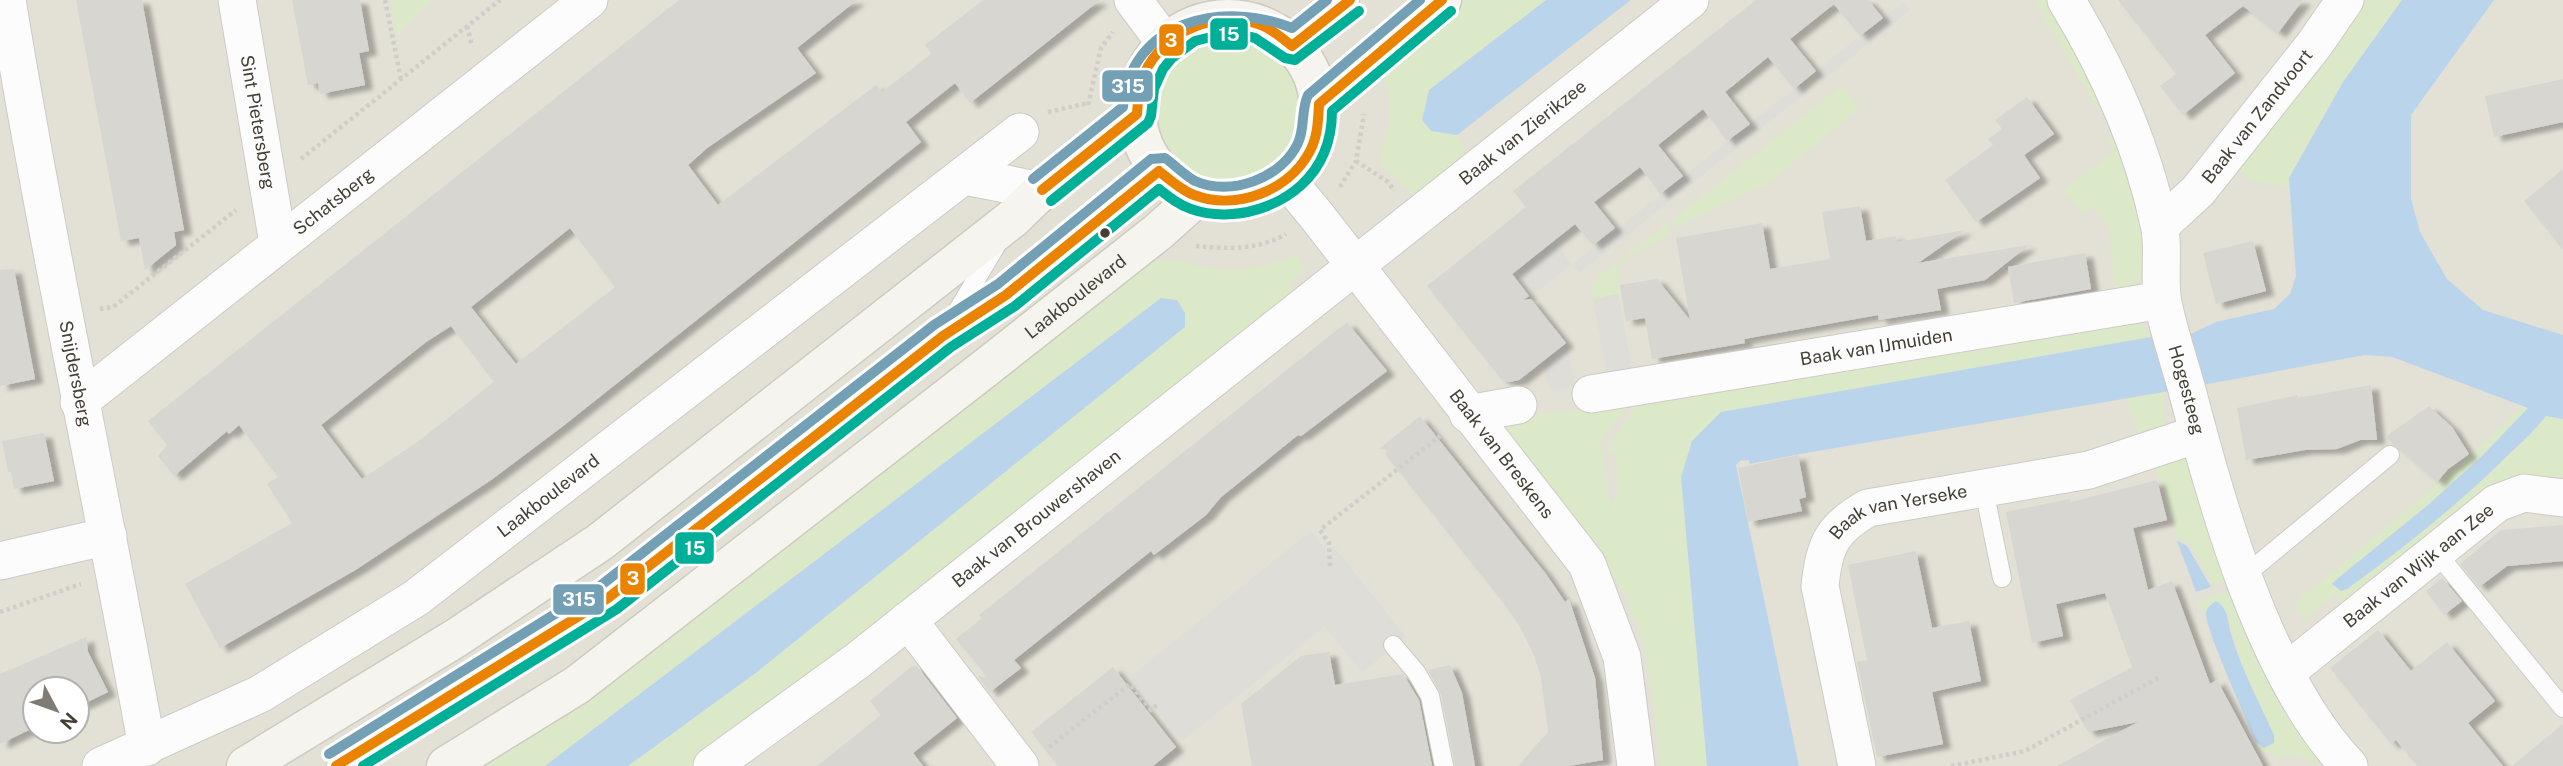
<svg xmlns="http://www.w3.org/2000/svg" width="2563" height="766" font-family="'Public Sans',sans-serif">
<defs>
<filter id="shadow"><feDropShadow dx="8" dy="4.5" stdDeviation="2" flood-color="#0004"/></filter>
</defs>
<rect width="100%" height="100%" fill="#efeee8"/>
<path fill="#e3e0d6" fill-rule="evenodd" d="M0 0H2563V766H0ZM35 689H77V731H35Z"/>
<g fill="#dbe9c9">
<polygon points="391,0 433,0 397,36"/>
<path d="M1464 0H1546L1429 90 1431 131 1457 135 1469 158 1415 197 1379 162C1388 128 1394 114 1385 78L1393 71 1390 58Z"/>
<polygon points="2034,0 2046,0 2106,105 2098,110"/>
<polygon points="2364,0 2402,0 2343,82 2289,178 2290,187 2250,180 2235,165"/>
<circle cx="1229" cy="110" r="71"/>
<polygon points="1842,85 1859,109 1762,188 1755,189 1676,227 1675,218"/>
<path d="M2116 132C2125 157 2155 261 2140 281 2134 289 2125 290 2116 292L2108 227 2093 205 2082 213 2063 190 2115 151 2107 139Z"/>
<polygon points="1668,223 1670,234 1617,264 1622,293 1593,299 1592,285 1598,277"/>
<path d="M1293 256H1298L1303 267 1301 274 1290 284 1298 294 696 766H628L757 672 1177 301 1161 298 545 766H473L1143 257C1156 260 1164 259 1175 260 1182 261 1189 265 1196 266 1230 272 1261 270 1293 256Z"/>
<polygon points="2136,316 2151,337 1721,412 1692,441 1681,477 1707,766 1660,766 1649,670 1642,640 1626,597 1599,553 1498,431 1509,416 1628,406 1605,434 1601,444 1609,503 1614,501 1615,496 1619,495 1615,452 1609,453 1608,448 1638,403"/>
<polygon points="2164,392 2163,426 2138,436 2127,398"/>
<path d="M2524 406 2529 408 2480 458 2428 505 2332 584 2341 591 2347 589C2401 550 2453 509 2501 462 2516 447 2532 434 2546 416L2563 419V489L2525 480 2347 607 2336 594 2303 621 2295 603 2435 486Z"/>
<polygon points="2182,456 2187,459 2231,578 2214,586 2190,543 2176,536 2163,486 2154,467"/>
<path d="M2234 588 2321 754 2316 766C2303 757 2291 750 2276 760L2273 751 2262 753 2256 742 2264 748 2228 616 2216 601 2208 607 2205 615 2197 602Z"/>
</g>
<g fill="#deddd8">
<polygon points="1904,2 1910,10 1822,81 1816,71"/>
<polygon points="1805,80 1812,88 1579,273 1571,265 1535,293 1517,270 1553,241 1572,265"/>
<polygon points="1618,294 1633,376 1608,380 1593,299"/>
<polygon points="1566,343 1576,386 1550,391 1543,361"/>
<polygon points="1311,531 1327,552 1334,547 1406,637 1362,673 1325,626 1182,741 1130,677"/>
</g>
<g fill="#bad5eb">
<polygon points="1546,0 1631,0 1457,135 1431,131 1422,120 1429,90"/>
<path d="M2402 0H2494L2411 115V199L2420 232 2447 279 2483 310 2563 335V419L2546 416C2532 434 2516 447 2501 462 2453 509 2401 550 2347 589L2341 591 2332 584 2337 579 2428 505 2480 458 2528 408 2392 357 2365 355 2164 392 1800 454 1750 464 1749 460 1740 461 1736 465 1799 766H1707L1681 477 1692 441 1721 412 2151 337 2156 342 2193 333 2216 322 2274 309 2290 294 2296 276 2289 178 2343 82Z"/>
<polygon points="1161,298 1177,300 1185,313 1185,327 757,672 628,766 545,766"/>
<polygon points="2177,541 2187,546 2211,587 2196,592"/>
<path d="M2216 601C2228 608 2228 622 2231 634 2240 666 2260 704 2274 735V743L2264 748 2256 742C2248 722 2204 626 2206 613 2207 607 2212 604 2216 601Z"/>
</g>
<g fill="#d8d6d1" fill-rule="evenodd" filter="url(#shadow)">
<polygon points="76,0 142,0 184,230 174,232 176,245 145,270 139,238 121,241"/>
<polygon points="292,0 360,0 369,51 359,53 365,85 320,94 318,83 308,85"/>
<path d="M679 0H857L797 48 816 73 707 148 688 165 718 205 876 85 882 92 931 54 925 45 983 0H1100L970 103 955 83 906 122 921 142 563 426 491 480 357 569 220 648 185 584 292 523 267 484 278 477 239 425 229 434 227 431 174 476 158 456 167 445 148 421ZM570 228 615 287 516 364 471 307ZM451 326 494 382 416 443 362 479 321 425 426 342Z"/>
<polygon points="1756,0 1868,0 1883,18 1860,36 1834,4 1790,39 1816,71 1794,89 1768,57 1725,92 1750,124 1727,141 1703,109 1658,145 1683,176 1660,194 1640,167 1594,202 1615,228 1593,245 1575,224 1512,274 1529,296 1523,300 1531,299 1566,343 1519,380 1509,382 1501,379 1427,286 1526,207 1513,191"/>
<polygon points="2118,0 2303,0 2278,33 2243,6 2205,35 2235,73 2183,115 2160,86 2176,74"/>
<polygon points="2563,79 2563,122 2494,137 2485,96"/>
<polygon points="2027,97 2054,134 2024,155 2040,178 1976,222 1945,180 1993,145 1988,139 2002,129 1995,120"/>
<polygon points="2563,169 2563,250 2524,201"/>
<polygon points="1860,206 1866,241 1896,236 1897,242 1965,230 1918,263 2029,245 1985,280 1937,289 1941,310 1879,320 1878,315 1744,339 1745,343 1652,359 1645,318 1626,321 1620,285 1657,279 1690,320 1676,238 1762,223 1770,269 1830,259 1822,212"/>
<polygon points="2253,241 2266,291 2216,304 2203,253"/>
<polygon points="2085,253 2091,289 2014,303 2008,267"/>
<polygon points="14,269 35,379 0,386 0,270"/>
<polygon points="1347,322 1387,371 1301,436 1298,435 1221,497 1206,515 1154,555 1151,551 1014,660 1021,668 990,692 978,676 988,678 956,639 982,618 979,615"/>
<polygon points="2371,385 2377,440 2360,440 2337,449 2305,450 2246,460 2237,408 2298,395 2298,398"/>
<polygon points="2429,406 2452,427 2469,454 2448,469 2437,482 2385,437"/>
<polygon points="1420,416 1546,574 1565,602 1569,599 1595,678 1603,760 1569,766 1518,766 1548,732 1541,677 1533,653 1520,627 1505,605 1385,454 1390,451 1379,449"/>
<polygon points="44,433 54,481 14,489 11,472 8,472 2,441"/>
<polygon points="1798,455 1806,497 1799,499 1802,511 1748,522 1738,468"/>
<polygon points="2157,480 2167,520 2133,528 2148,590 2172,581 2210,684 2217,680 2263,766 2057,766 2138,722 2088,732 2070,700 2132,667 2105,593 2056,604 2063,636 2032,643 2006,512 2070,499 2071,502"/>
<polygon points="2563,525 2563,561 2507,566 2479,587 2460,564 2501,530"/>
<polygon points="1916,551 1932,628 1969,621 1981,681 1932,692 1943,744 1877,757 1857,662 1867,660 1848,565"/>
<polygon points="2442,578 2462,601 2444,615 2426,591"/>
<polygon points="2378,630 2411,671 2447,642 2495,701 2468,723 2503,766 2417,766 2396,740 2391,744 2330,668"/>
<polygon points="86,637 88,652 108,692 77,707 77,689 35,689 35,727 0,744 0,674"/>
<polygon points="1329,652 1335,685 1403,674 1419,700 1432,766 1252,766 1241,704 1301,656"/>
<polygon points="1450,665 1462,693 1475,766 1455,766 1441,694 1428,670"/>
<polygon points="912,666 917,666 957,718 913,753 923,766 817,766 881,715 870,701"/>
<polygon points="1113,667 1176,747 1153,766 1058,766 1031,732"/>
<polygon points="2563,724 2563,766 2512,766"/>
</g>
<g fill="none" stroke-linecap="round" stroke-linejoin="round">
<defs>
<g id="lane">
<polyline points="1292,46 1350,0"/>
<polyline points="944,333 996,246"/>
<polyline points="1984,490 2002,578"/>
<polyline points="2436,552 2563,708"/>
<polyline points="2244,576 2390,455"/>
<polyline points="1393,645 1416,672 1430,696 1444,766"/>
<polyline points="336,766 608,598 943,336 1006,295 1159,171"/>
</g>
<g id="street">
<path id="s1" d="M7 0C48 250 102 498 147 747"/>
<path id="s2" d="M237 0 278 243"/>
<polyline points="1133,0 1166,44"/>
<path id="s3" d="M2066 0C2108 69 2142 145 2159 224 2165 249 2158 277 2163 303 2169 332 2179 361 2187 390 2217 506 2265 678 2349 766"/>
<polyline points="965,176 1041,191"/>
<path id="s4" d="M1287 180 1316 215 1587 564 1622 657 1636 766"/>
<path id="s5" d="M2160 226 2198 191 2314 45 2345 0"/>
<path id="s6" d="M1591 394 2162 300"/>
<path id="s7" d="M79 402 589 0"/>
<polyline points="1468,414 1518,405"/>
<polyline points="0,561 108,536"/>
<polyline points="908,620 1020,766"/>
<path id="s8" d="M2286 672 2497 503 2524 493 2563 498"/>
<path id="s9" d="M101 766 260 694 416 598 1020 132"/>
<path id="s10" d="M712 766 857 661 1690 0"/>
<path id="s11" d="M1857 766 1820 586C1824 545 1832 528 1868 508L2089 470 2198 434"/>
</g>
<g id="secondary">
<circle cx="1228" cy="110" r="91"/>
<polyline points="1319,104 1442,0"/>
<polyline points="246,766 456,638 600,542 1012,219 1041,191 1137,114"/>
<path id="s12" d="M446 766 577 685 988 366 1158 232 1197 197"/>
</g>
</defs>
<use href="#lane" stroke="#cdcbc6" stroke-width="20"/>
<use href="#street" stroke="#cdcbc6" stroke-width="39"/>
<use href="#secondary" stroke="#cecbc0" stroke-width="41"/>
<g stroke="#d0ceca" stroke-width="4.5" stroke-dasharray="3.5 3.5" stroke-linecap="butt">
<polyline points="385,0 401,79"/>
<polyline points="467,26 472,46"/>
<polyline points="1088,105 1101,48 1113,32"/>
<polyline points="1048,112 1088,103"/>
<polyline points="301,159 500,0"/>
<polyline points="1356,161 1388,182 1394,190"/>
<polyline points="1340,187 1356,161 1364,114"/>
<path d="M1196 246C1226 249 1260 250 1286 234"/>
<polyline points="100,309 113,307 236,210"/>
<polyline points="1330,566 1329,543 1320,530 1440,436"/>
<polyline points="0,612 81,584"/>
<polyline points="1049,747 1130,684 1151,710 1158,704"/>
<polyline points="1951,766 2025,751 2158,678"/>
</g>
<use href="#lane" stroke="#fdfcfc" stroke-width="18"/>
<use href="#street" stroke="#fdfcfc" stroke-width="37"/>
<use href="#secondary" stroke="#f6f4ee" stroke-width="38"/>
<defs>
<g id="bus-1">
<path d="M1042 190 1137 114C1138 103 1138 92 1141 82 1156 36 1210 10 1255 23 1269 27 1281 37 1292 46L1350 0"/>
<path d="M336 766 608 598 943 336 1006 295 1159 171C1170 180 1181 190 1194 195 1236 211 1289 191 1310 151 1318 136 1318 120 1319 104L1442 0"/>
</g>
<g id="bus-2">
<polyline points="1051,201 1148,123 1151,116 1154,89 1163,69 1172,58 1195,41 1223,34 1237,34 1255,38 1285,58 1295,60 1359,11"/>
<path d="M363 766 617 609 951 347 1015 306 1159 189C1169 197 1179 205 1191 209 1239 226 1304 202 1324 153 1330 139 1332 126 1332 111L1451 11"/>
</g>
<g id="bus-3">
<path d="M1033 179 1123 107C1130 21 1222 0 1292 28L1327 0"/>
<path d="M329 754 600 586 934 325 998 284 1151 159 1165 158C1175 165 1184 175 1195 181 1231 197 1282 178 1298 143 1305 128 1301 110 1308 95L1420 0"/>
</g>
</defs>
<use href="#bus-1" stroke="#fff" stroke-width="16"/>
<use href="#bus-2" stroke="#fff" stroke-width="16"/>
<use href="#bus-3" stroke="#fff" stroke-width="16"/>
<use href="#bus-1" stroke="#e98300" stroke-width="10"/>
<use href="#bus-2" stroke="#00af98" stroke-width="10"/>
<use href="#bus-3" stroke="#74a0b6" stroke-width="10"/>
</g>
<circle fill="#443f35" stroke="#fff" stroke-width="2.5" cx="1105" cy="233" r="6"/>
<g text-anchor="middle" stroke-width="5" stroke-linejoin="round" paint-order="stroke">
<g font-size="18" fill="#443f35" stroke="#fff">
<text dy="6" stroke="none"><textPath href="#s5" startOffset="147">Baak van Zandvoort</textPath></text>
<text dy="6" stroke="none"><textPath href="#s2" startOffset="124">Sint Pietersberg</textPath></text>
<text dy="6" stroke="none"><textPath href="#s10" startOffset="1029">Baak van Zierikzee</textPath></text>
<text dy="6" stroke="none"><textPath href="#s7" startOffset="324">Schatsberg</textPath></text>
<text dy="6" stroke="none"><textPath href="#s12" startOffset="786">Laakboulevard</textPath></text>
<text dy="6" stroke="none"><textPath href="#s6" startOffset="289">Baak van IJmuiden</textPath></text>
<text dy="6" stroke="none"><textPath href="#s1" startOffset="380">Snijdersberg</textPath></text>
<text dy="6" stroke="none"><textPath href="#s3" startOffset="413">Hogesteeg</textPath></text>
<text dy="6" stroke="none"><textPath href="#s4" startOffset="348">Baak van Breskens</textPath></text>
<text dy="6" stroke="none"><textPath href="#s9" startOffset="525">Laakboulevard</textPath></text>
<text dy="6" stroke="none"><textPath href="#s11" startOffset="308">Baak van Yerseke</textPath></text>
<text dy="6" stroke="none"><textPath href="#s10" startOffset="408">Baak van Brouwershaven</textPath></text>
<text dy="6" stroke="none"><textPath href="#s8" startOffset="170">Baak van Wijk aan Zee</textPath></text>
</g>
</g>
<g stroke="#fff" stroke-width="2.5">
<rect x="1209" y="17" width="40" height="34" rx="7" fill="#00af98"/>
<rect x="1158" y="23" width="27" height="34" rx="7" fill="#e98300"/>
<rect x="1101" y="69" width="53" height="34" rx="7" fill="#74a0b6"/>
<rect x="674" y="531" width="41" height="34" rx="7" fill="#00af98"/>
<rect x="619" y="562" width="27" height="34" rx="7" fill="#e98300"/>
<rect x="552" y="583" width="53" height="33" rx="7" fill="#74a0b6"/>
</g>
<g font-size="19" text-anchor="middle" font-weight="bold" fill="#fff">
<text x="1229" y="41">15</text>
<text x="1171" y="47">3</text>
<text x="1128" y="93">315</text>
<text x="695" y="555">15</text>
<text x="633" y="585">3</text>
<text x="579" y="606">315</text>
</g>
<g transform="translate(56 710) rotate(131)"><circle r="33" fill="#ffffff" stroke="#b4b2ae" stroke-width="2"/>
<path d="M0-5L12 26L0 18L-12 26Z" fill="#807c74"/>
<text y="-10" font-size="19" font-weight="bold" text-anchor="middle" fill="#443f35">N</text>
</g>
</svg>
